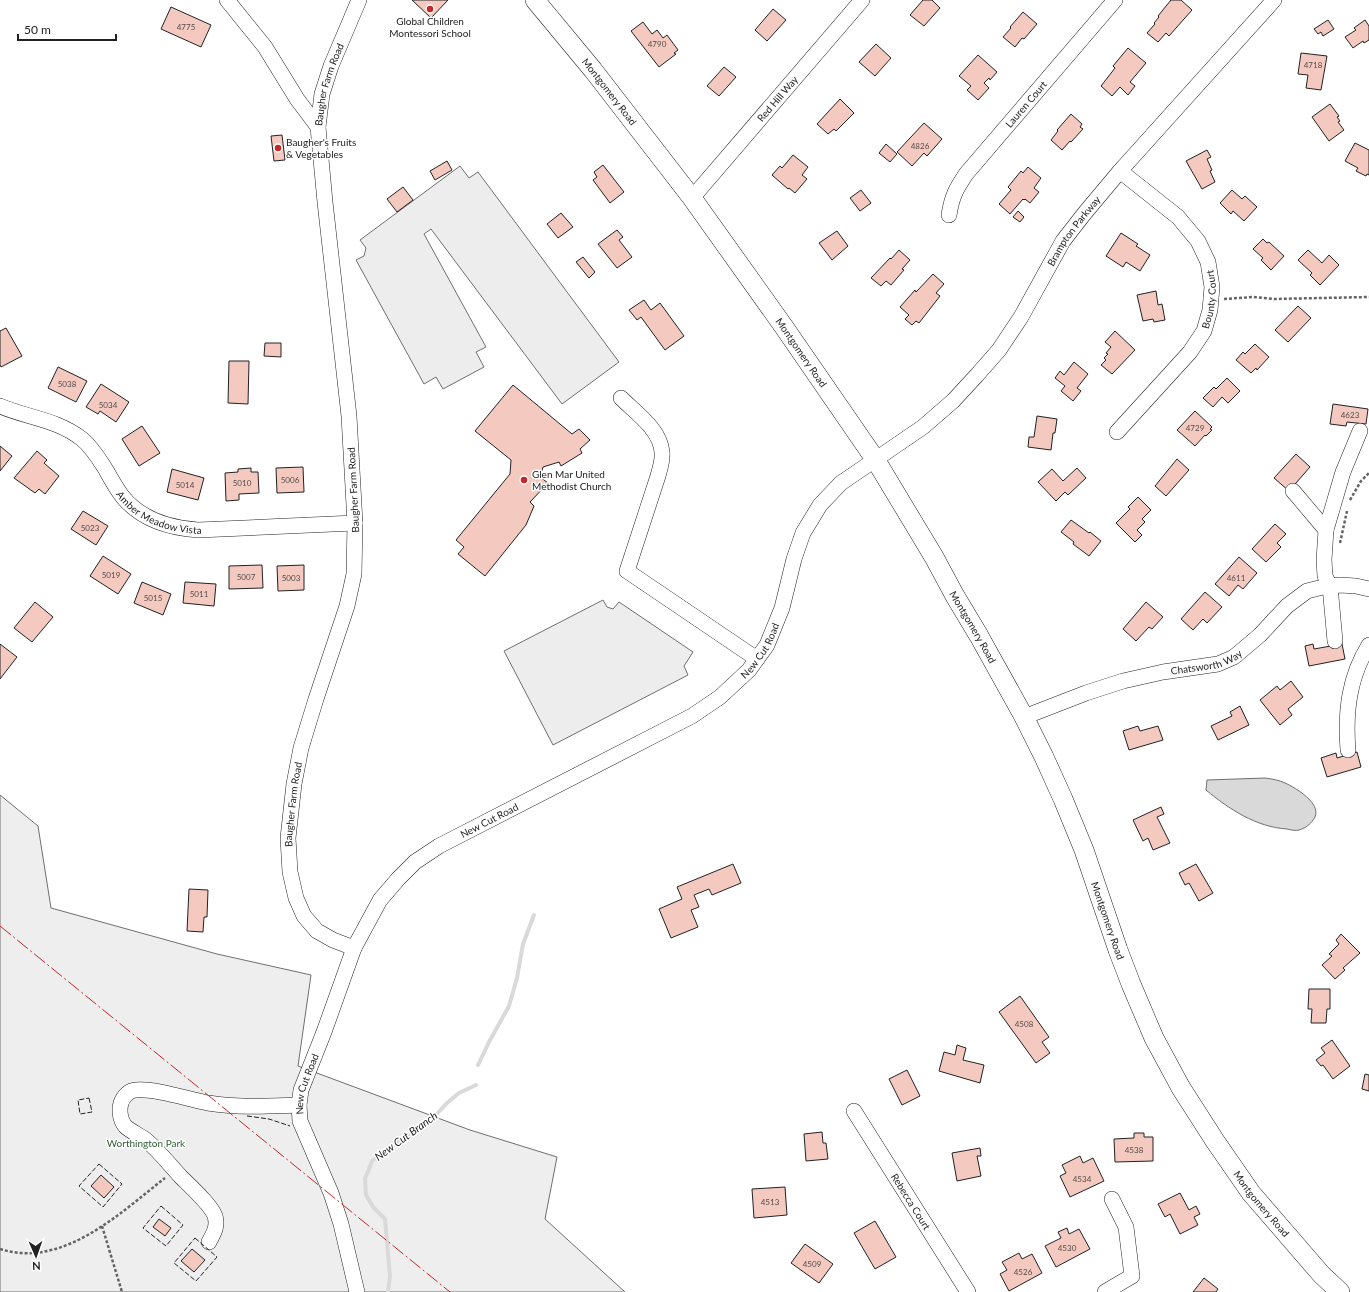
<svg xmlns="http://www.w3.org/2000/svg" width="1369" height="1292" font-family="Lato,sans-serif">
<rect width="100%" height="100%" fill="#fff"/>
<polygon fill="#eee" stroke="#6f6f6f" points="0,795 38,826 51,908 217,954 311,975 298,1066 470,1130 557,1157 545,1219 625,1292 0,1292"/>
<g fill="#ededed" stroke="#6f6f6f">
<polygon points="460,166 469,178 478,172 619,362 562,404 431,229 424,234 486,347 476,352 484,367 443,389 436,377 424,384 356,260 364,256 366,248 360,240"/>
<polygon points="603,600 607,607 613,609 619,602 693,652 684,666 688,675 553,745 504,651"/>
</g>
<path fill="#d9d9d9" stroke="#6f6f6f" d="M1265 778C1272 779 1279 780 1285 783 1296 788 1321 803 1315 817 1312 823 1306 828 1299 830 1296 831 1291 830 1287 829 1256 827 1229 809 1206 790L1207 780Z"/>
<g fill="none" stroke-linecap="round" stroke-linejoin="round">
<g stroke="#d9d9d9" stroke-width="4">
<polyline points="478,1065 489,1042 509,1006 517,978 523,944 534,915"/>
<polyline points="388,1292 390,1276 385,1219 373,1207 366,1195 365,1179 372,1161 394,1144 410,1135 436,1115 447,1103 459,1093 476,1085"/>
</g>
</g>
<g fill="#f3c9c0" stroke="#222">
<polygon points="412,0 448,0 431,18"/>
<polygon points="923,0 932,0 940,8 924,26 910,15"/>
<polygon points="1171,0 1181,0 1192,10 1169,36 1166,33 1158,42 1147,33 1155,24 1154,23 1159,17 1158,16"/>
<polygon points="171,7 211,25 201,47 161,29"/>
<polygon points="773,9 786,20 767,41 755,30"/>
<polygon points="1023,12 1037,24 1024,39 1022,38 1015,47 1003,37 1011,28 1010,27"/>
<polygon points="1328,20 1334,29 1323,36 1321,32 1318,34 1314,29"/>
<polygon points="1365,20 1369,26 1369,40 1364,43 1363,41 1353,48 1345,37 1356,30 1354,28"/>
<polygon points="643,22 652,34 657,30 663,38 667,35 678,50 674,53 676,54 659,67 631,31"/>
<polygon points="876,44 891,58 875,76 859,62"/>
<polygon points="1128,48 1146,63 1130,82 1135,86 1128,95 1120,87 1112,96 1101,86 1115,68 1113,66"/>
<polygon points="1301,53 1327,56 1321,90 1306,88 1308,75 1298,74"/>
<polygon points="978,55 997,72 990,80 989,78 984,83 989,88 978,100 967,90 971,86 959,76"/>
<polygon points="724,67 736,77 719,96 707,86"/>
<polygon points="840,99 854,113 836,131 834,129 828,134 817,124"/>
<polygon points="1330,104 1339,116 1337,117 1340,121 1338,122 1344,130 1329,141 1312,117"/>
<polygon points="1071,114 1082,124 1080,127 1083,129 1071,142 1070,141 1062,150 1051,140 1058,131 1057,130"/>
<polygon points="924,123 942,139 927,156 924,153 912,166 897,152"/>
<polygon points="282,135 285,160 274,161 271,136"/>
<polygon points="1355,143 1369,150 1369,175 1367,174 1366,176 1356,171 1358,168 1345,161"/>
<polygon points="886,144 897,154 890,162 879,153"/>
<polygon points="1207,150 1211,157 1207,159 1212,170 1210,171 1215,182 1202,189 1186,161"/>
<polygon points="793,155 808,167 802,175 807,179 795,193 789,188 788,189 772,175 780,166 782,168"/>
<polygon points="447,161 452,170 435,180 430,171"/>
<polygon points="603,165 624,192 610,203 593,180 597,177 594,172"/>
<polygon points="1028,167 1041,178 1034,188 1039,192 1030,203 1025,199 1024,200 1023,199 1010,214 999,204 1011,190 1008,187 1021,171 1023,173"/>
<polygon points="403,187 413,200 397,212 387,199"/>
<polygon points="861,190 871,203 860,211 850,198"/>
<polygon points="1232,190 1242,199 1245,196 1257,207 1244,221 1233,211 1231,214 1220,203"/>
<polygon points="1018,211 1024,217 1020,222 1013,217"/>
<polygon points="561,213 573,227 558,238 547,224"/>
<polygon points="617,230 623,237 619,240 632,257 617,268 598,244"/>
<polygon points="837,231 848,246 832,260 819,243"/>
<polygon points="1121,233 1138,244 1136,246 1150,255 1140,271 1126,262 1123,267 1106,256"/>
<polygon points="1263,239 1267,243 1269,242 1284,256 1271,270 1261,260 1263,258 1253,249"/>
<polygon points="899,250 910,260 902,269 904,270 891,285 886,281 881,286 871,278 890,258 891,259"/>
<polygon points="1308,250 1322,263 1329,255 1339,265 1320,285 1310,275 1312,273 1298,260"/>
<polygon points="583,257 595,272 589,278 576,262"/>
<polygon points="933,274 944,284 936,293 940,296 919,323 916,321 912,325 905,319 909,315 900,307 915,290 916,292"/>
<polygon points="1156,291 1158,305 1162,304 1165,320 1154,322 1153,319 1143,321 1137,295"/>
<polygon points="644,300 651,310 660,303 684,336 665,350 641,317 637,320 629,310"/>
<polygon points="1298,306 1311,318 1288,342 1275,330"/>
<polygon points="6,328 22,356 1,367 0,365 0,331"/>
<polygon points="1115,331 1135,350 1112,374 1101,365 1106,360 1104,358 1108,354 1106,353 1111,347 1105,342"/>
<polygon points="265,343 281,343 281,357 264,356"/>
<polygon points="1255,344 1269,357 1257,370 1256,368 1251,373 1236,360 1243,352 1245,354"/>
<polygon points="229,361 249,361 248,404 228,403"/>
<polygon points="1074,362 1088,374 1077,388 1081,391 1073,401 1061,391 1065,386 1055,378 1060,371 1064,375"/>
<polygon points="58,367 87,381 76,402 48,388"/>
<polygon points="1227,378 1240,391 1228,403 1222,397 1213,407 1203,398 1214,387 1216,389"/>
<polygon points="101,384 129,402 116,422 100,411 98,414 86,407"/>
<polygon points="513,385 572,434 579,429 590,440 580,449 582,453 561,466 559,462 543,467 540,477 548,483 530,502 534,506 526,525 485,576 458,554 464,547 456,540 510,474 511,460 475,431"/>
<polygon points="1333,404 1368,409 1366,424 1347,422 1346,426 1330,424"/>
<polygon points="1195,411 1212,427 1210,429 1212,430 1206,436 1205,435 1195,446 1177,430"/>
<polygon points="1037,416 1057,419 1055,433 1053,433 1051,450 1028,447 1029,437 1034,437"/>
<polygon points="142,426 160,453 139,466 122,439"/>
<polygon points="0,446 12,456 0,471"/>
<polygon points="37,451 47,460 44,463 59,476 45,494 39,489 35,493 14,478"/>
<polygon points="1296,454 1310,467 1289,491 1274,478"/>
<polygon points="1177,459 1189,470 1166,496 1155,486"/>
<polygon points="303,467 304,492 277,493 276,468"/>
<polygon points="251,468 251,472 258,472 259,493 239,494 239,500 226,501 225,473 238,472 238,469"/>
<polygon points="1077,468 1086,478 1068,495 1065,492 1056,501 1038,482 1052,469 1063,481"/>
<polygon points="172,469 204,478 198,500 167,492"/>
<polygon points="1138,497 1151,510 1142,519 1145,522 1137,530 1142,535 1135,542 1116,523 1130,509 1128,507"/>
<polygon points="83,511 108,526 96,545 71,529"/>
<polygon points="1071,520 1089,533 1090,532 1101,541 1089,556 1073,544 1074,542 1061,532"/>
<polygon points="1275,524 1286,534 1277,543 1281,547 1266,562 1252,549"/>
<polygon points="103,556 131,574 118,594 90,576"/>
<polygon points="1239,557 1257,573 1243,589 1238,585 1229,596 1215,584"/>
<polygon points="262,565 263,588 229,589 229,566"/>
<polygon points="304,565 304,590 278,591 277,566"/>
<polygon points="142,582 171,594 163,615 134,603"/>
<polygon points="185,582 216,584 214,606 183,603"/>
<polygon points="1205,592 1222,607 1207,623 1203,619 1193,630 1181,619"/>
<polygon points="35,602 53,617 32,642 14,628"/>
<polygon points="1146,602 1163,617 1152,629 1149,627 1136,641 1123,629"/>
<polygon points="0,644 17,657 0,679"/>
<polygon points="1313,644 1314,649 1342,644 1345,659 1309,666 1305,646"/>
<polygon points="1291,681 1303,697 1288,709 1292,715 1280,725 1260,700 1277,686 1280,690"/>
<polygon points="1240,706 1249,725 1218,740 1211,726 1232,716 1230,712"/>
<polygon points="1138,726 1140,731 1158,726 1163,740 1129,750 1123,731"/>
<polygon points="1357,752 1361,767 1327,777 1321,758 1336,753 1337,758"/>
<polygon points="1161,807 1164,814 1157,817 1170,843 1153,850 1148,838 1143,841 1133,820"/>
<polygon points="733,864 741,883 712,895 709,889 694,895 699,907 691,910 698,927 671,938 659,909 682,899 677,887"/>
<polygon points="1196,864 1213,893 1199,901 1189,883 1185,885 1179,873"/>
<polygon points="189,889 208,890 207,917 204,917 203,932 187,931"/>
<polygon points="1341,934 1360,953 1343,968 1345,970 1335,979 1322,965 1332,956 1329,954 1339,944 1336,940"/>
<polygon points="1309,989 1330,989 1330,1009 1327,1009 1326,1023 1311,1023 1312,1009 1308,1009"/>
<polygon points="1020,996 1049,1037 1042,1042 1050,1053 1036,1063 999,1012"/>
<polygon points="1332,1040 1350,1066 1333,1079 1323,1065 1321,1066 1316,1060 1325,1053 1321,1048"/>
<polygon points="957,1045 966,1048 963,1060 984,1065 980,1083 939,1071 944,1052 955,1055"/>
<polygon points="907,1070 920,1096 902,1105 889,1079"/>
<polygon points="1365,1074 1369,1075 1369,1091 1362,1089"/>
<polygon points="822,1132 823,1143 826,1143 828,1159 806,1161 804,1134"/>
<polygon points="1134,1133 1144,1133 1144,1137 1153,1137 1153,1161 1115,1162 1114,1139 1134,1138"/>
<polygon points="980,1148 981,1156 977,1156 981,1176 957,1181 952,1153"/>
<polygon points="1080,1156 1083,1163 1093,1158 1104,1181 1070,1197 1060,1176 1066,1173 1062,1165"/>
<polygon points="101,1175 114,1187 104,1198 91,1186"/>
<polygon points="785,1187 787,1215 754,1218 752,1189"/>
<polygon points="1180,1193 1189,1210 1196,1206 1200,1214 1194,1217 1198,1225 1180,1234 1170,1214 1165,1217 1158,1204"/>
<polygon points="159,1219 171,1228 165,1236 153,1227"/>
<polygon points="875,1221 896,1257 875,1269 854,1233"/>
<polygon points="1067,1228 1069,1234 1079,1229 1090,1249 1056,1267 1045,1246 1061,1238 1058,1232"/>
<polygon points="805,1244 833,1264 819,1283 791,1263"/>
<polygon points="192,1249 205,1260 194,1272 181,1261"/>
<polygon points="1019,1253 1022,1259 1032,1254 1042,1273 1009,1291 1000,1274 1007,1270 1002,1262"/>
<polygon points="1204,1278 1218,1289 1216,1292 1193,1292"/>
</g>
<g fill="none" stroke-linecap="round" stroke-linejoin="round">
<defs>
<g id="minor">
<polyline points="227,0 265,47 297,99 318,127"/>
<path id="s1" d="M692 198 862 0"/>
<path id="s2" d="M949 215C952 196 956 189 966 174L1115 0"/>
<path d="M621 398C636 413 660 429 662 452 663 460 660 468 658 476L627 571 757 659"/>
<path id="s3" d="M0 406C28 418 56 419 82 439 92 447 99 459 106 470 111 479 116 488 122 496 141 520 169 528 198 530L355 523"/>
<path id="s4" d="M1117 432 1190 352 1204 331 1210 310 1212 287 1208 262 1198 241 1178 217 1120 171"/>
<polyline points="1293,491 1326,530"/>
<polyline points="1335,641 1330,586 1325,576 1324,560 1326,530 1343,472 1360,431"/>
<path id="s5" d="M1024 717 1086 693 1123 681 1163 672 1218 664 1234 657 1260 635 1287 606 1307 591 1323 587 1340 585 1356 586 1369 589"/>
<path d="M1348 750C1345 712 1349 677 1369 645"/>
<path id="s6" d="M354 948 333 940 317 931 304 916 296 898 290 872 288 838 294 784 301 748 316 699 347 606 354 574 355 523 349 416 325 202 318 127 322 94 331 66 359 0"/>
<path id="s7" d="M854 1111 968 1292"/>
<path d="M209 1242C214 1233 218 1226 215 1216 211 1205 190 1186 181 1177 169 1164 159 1151 146 1140 140 1135 131 1132 125 1126 120 1120 119 1110 121 1103 123 1097 129 1090 136 1090 155 1088 187 1099 208 1103 238 1108 268 1106 299 1105"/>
<path id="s8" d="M357 1292 341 1224 331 1193 300 1121 299 1105 301 1090 324 1032 354 948 380 900 398 879 415 862 439 846 692 716 720 697 749 670 767 645 782 608 794 559 803 533 820 505 841 483 923 427 953 401 977 375 999 350 1021 317 1063 241 1084 214 1120 171 1274 0"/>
<polyline points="1105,1292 1132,1276 1126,1227 1112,1199"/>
</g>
<g id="major">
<path id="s9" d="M535 0 593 70 692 198 784 327 875 459 934 557 955 596 979 636 1024 717 1044 757 1063 799 1084 850 1118 950 1131 984 1154 1038 1181 1088 1215 1141 1251 1193 1321 1274 1340 1292"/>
</g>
</defs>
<use href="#minor" stroke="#222" stroke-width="16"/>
<use href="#major" stroke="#222" stroke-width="20"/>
<g stroke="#646464" stroke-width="2.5" stroke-dasharray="3 2" stroke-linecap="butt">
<polyline points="1224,299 1253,297 1274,299 1369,297"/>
<polyline points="1350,500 1361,481 1369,473"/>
<polyline points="1340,543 1347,511"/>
<polyline points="102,1226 122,1292"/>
<path d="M0 1249C63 1269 120 1213 165 1178"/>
</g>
<use href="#minor" stroke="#fff" stroke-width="15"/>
<use href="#major" stroke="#fff" stroke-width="19"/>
<g stroke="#222" stroke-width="1" stroke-dasharray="5 2" stroke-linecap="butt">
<polygon points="89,1098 92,1112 80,1114 78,1100"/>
<polyline points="247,1116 269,1119 290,1126"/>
<polygon points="99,1164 122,1184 103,1207 79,1186"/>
<polygon points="161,1206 183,1225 166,1246 143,1228"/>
<polygon points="195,1238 217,1257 196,1281 174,1263"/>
</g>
<polyline stroke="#c62828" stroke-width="1" stroke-dasharray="14 3 2 3" stroke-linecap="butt" points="0,926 450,1292"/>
</g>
<g fill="#c62828" stroke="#fff" stroke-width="1.5">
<circle cx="430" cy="9" r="4"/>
<circle cx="278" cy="148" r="4"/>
<circle cx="524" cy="480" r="4"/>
</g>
<g text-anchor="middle" stroke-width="3" stroke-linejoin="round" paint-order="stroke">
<g font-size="8" fill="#564c4a">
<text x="186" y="30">4775</text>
<text x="657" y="47">4790</text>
<text x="1313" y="68">4718</text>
<text x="920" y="149">4826</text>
<text x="67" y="387">5038</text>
<text x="108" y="408">5034</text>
<text x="1350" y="418">4623</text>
<text x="1195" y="431">4729</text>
<text x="290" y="483">5006</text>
<text x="242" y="486">5010</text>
<text x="185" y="488">5014</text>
<text x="90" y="531">5023</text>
<text x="111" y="578">5019</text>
<text x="246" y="580">5007</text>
<text x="291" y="581">5003</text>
<text x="1236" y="581">4611</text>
<text x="199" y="597">5011</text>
<text x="153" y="601">5015</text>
<text x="1024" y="1027">4508</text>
<text x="1134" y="1153">4538</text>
<text x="1082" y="1182">4534</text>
<text x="770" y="1205">4513</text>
<text x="1067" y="1251">4530</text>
<text x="812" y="1267">4509</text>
<text x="1023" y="1275">4526</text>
</g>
<g font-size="10" fill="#222" stroke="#fff" text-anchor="start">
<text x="430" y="25" text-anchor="middle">Global Children<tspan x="430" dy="12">Montessori School</tspan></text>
<text x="286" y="146">Baugher's Fruits<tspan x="286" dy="12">&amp; Vegetables</tspan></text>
<text x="532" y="478">Glen Mar United<tspan x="532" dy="12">Methodist Church</tspan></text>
</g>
<g font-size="10" fill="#222" stroke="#fff">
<text dy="4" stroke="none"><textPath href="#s6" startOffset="907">Baugher Farm Road</textPath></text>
<text dy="4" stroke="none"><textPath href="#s9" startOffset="118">Montgomery Road</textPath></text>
<text dy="4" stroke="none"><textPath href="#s1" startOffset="131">Red Hill Way</textPath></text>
<text dy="4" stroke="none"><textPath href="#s2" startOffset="137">Lauren Court</textPath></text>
<text dy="4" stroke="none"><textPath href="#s8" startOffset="1417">Brampton Parkway</textPath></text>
<text dy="4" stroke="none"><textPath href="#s4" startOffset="166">Bounty Court</textPath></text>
<text dy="4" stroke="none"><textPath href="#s9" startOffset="442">Montgomery Road</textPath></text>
<text transform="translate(353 490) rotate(-93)" y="4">Baugher Farm Road</text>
<text dy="4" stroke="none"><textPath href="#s3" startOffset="201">Amber Meadow Vista</textPath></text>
<text dy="4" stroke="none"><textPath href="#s9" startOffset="766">Montgomery Road</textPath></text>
<text dy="4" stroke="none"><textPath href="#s8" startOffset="879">New Cut Road</textPath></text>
<text dy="4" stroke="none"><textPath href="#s5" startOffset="191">Chatsworth Way</textPath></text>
<text dy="4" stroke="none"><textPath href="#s6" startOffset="175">Baugher Farm Road</textPath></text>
<text dy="4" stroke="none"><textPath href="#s8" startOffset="555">New Cut Road</textPath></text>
<text dy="4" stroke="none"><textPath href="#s9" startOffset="1090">Montgomery Road</textPath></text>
<text dy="4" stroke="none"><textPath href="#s8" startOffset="219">New Cut Road</textPath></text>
<text dy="4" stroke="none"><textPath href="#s7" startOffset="107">Rebecca Court</textPath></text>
<text dy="4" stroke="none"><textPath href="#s9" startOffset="1414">Montgomery Road</textPath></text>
</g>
<g font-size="10" fill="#2f5e38" stroke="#fff">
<text x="146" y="1147">Worthington Park</text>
</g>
<g font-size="11" font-style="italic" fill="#222" stroke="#fff">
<text transform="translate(406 1136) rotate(-36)" y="4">New Cut Branch</text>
</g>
</g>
<g transform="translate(36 1256) rotate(178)" stroke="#ffffff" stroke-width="3" paint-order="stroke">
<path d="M0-3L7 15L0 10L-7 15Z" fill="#222222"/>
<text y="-6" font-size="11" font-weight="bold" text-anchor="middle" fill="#222222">N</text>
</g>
<path d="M18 34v6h98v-6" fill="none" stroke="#222222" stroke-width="2"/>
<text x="24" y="34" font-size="12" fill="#222222" stroke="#ffffff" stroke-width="3" paint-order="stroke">50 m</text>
</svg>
